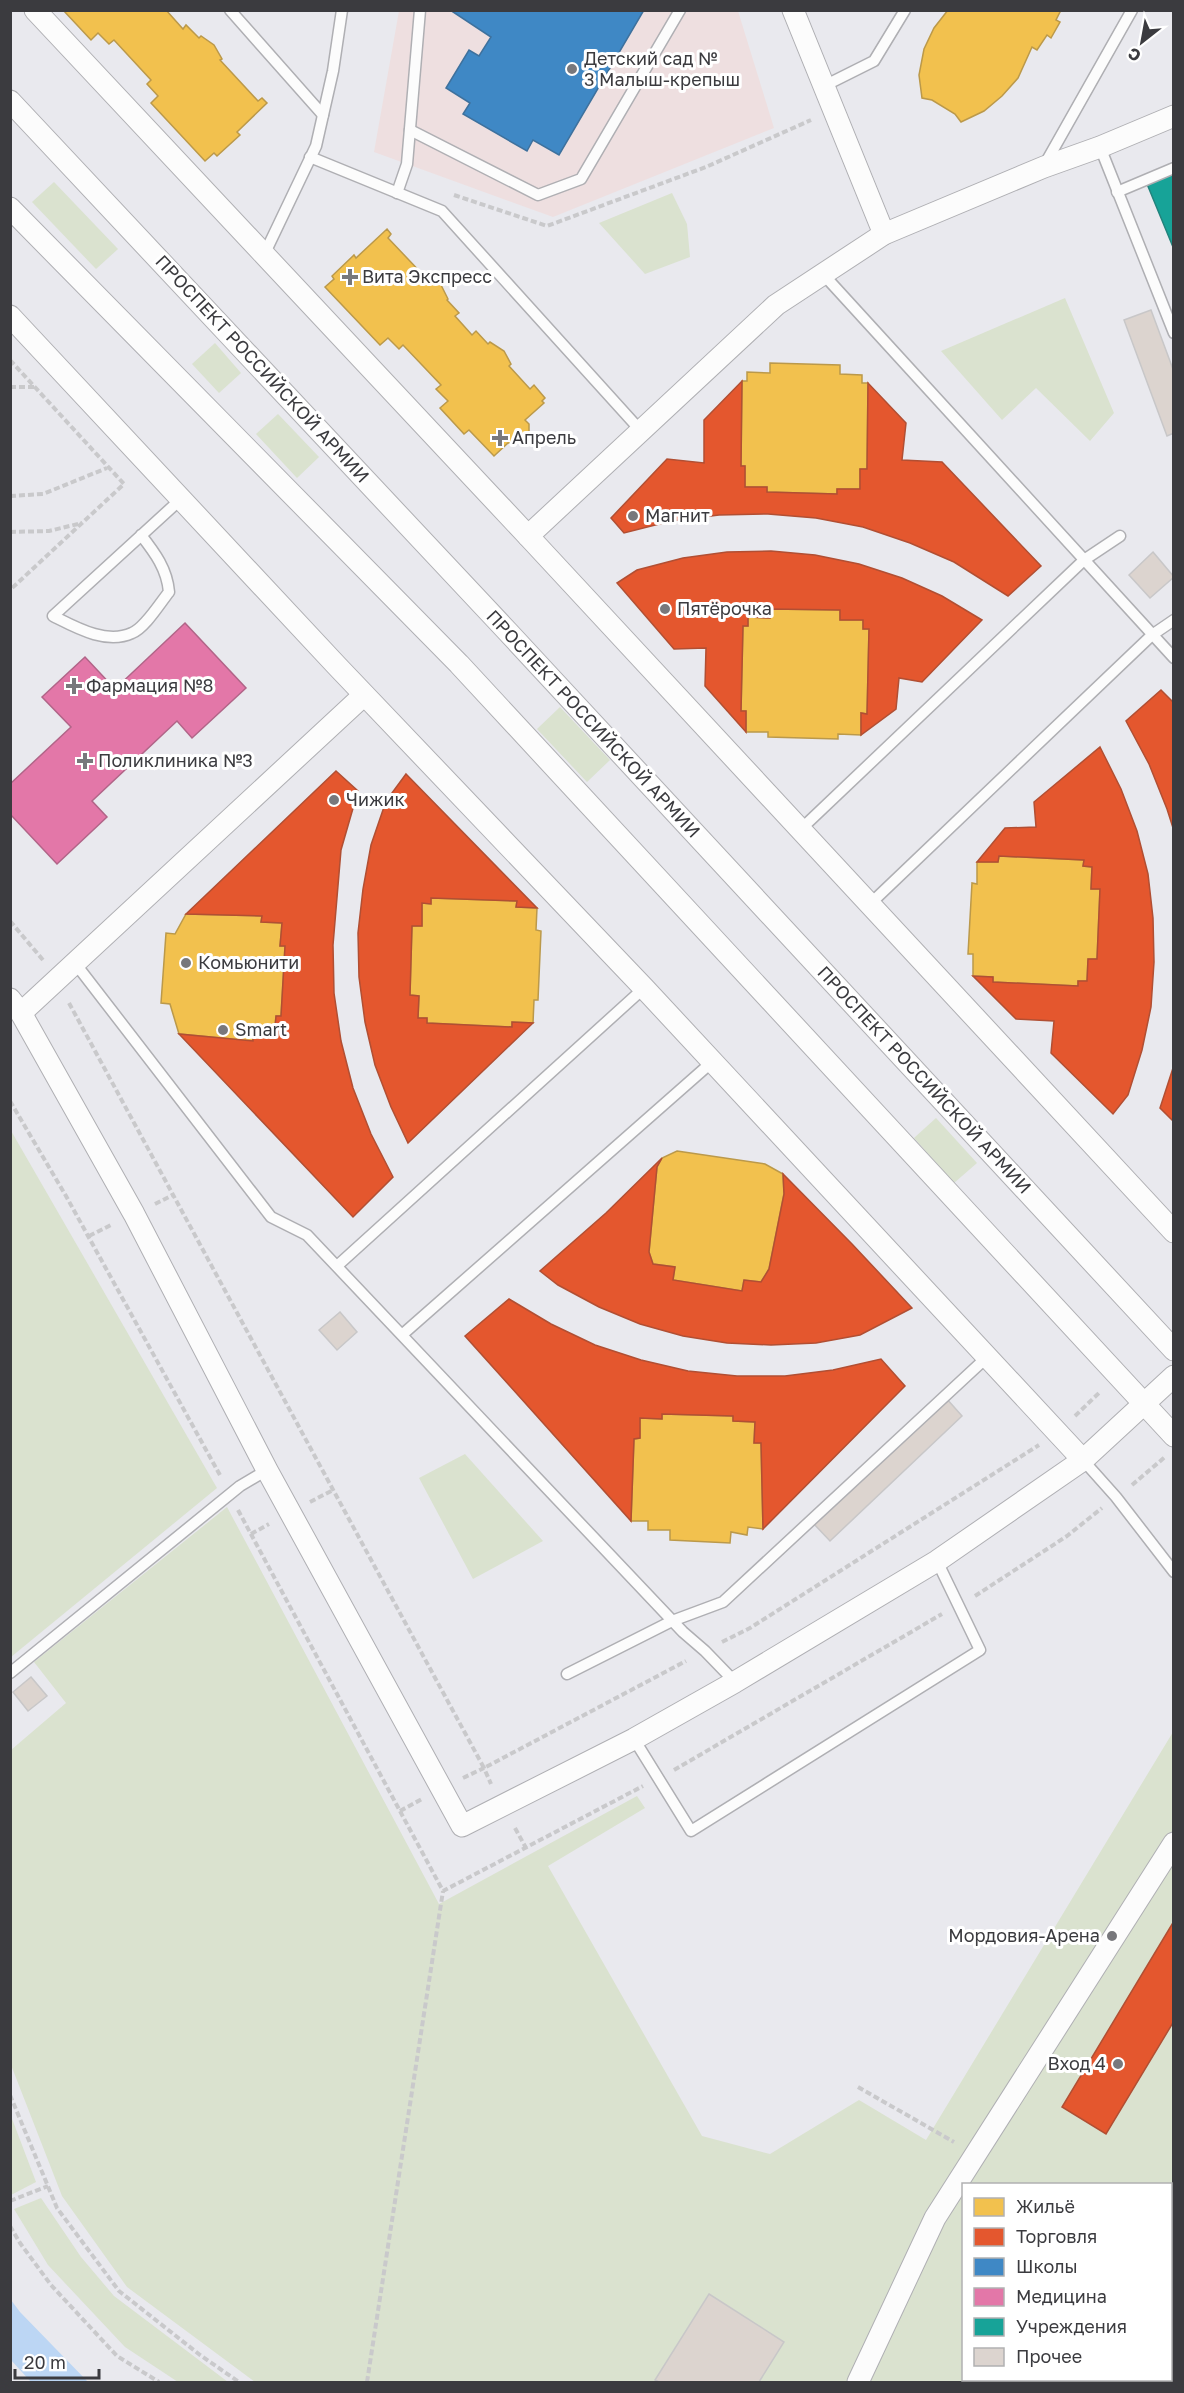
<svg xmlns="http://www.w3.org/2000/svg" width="1184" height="2393" font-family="'Golos Text',sans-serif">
<rect width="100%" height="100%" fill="#e9e9ee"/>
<polygon fill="#eedfe0" points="399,11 738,11 774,128 553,217 374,152"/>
<g fill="#dae2cf" fill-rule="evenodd">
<polygon points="54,182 118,249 96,269 32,202"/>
<polygon points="672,193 687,224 690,257 645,274 599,223"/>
<polygon points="1065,298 1114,413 1090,441 1036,388 1002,420 941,351"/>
<polygon points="215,343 241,373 219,393 192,364"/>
<polygon points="278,414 319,457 297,478 256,434"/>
<polygon points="560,707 610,760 587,782 537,729"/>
<polygon points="936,1118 977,1163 954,1183 914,1138"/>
<polygon points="10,1129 217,1488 11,1657 10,1657"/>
<polygon points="465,1454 543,1541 473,1579 419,1478"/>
<path d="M227 1507 439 1904 637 1796 645 1808 548 1866 702 2136 770 2154 859 2100 926 2140 1173 1732V2382H255L127 2287 62 2196 11 2065V1750L66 1703 34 1662ZM964 2184H1170V2380H964Z"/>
<polygon points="11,2116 36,2182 11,2195 10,2195"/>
<polygon points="41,2198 81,2257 114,2296 228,2382 178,2382 125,2347 48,2265 14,2209"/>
</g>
<polygon fill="#bcd6f4" points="11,2300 20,2312 88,2382 31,2382 11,2360"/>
<g fill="#f2c14e" stroke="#bb994a" stroke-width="1.5">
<polygon points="63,10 166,10 183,29 186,25 199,38 201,36 214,45 222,59 220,60 258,101 262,98 267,103 237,132 240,135 217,156 214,153 205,161 151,103 158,96 147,84 151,80 114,40 109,44 98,33 91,40"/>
<polygon points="948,10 1061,10 1056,20 1060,22 1051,38 1047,35 1037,50 1032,47 1018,78 1002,96 984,111 961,122 955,114 932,100 922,98 919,75 924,49 934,28"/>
<polygon points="387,229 391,234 388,238 426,278 427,276 441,285 448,299 447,300 459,313 455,316 472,335 476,331 488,344 490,342 504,351 511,364 509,366 530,389 534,385 545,398 542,401 544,403 525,420 529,424 529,433 518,443 508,443 494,456 469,430 464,434 440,408 448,401 436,389 441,385 403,345 399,349 388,338 380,345 325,287 334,279 332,276 354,255 356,258"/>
<polygon points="770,363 840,365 840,374 862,375 862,383 868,383 867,469 860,469 860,489 837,489 837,494 767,492 767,487 745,487 745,466 741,466 742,381 747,381 747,372 770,373"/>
<polygon points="770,609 840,610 840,620 863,620 863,629 869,629 867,714 861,713 861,735 838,734 838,739 768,737 768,732 746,732 746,711 741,711 743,626 748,626 748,617 770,618"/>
<polygon points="999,856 1084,860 1083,866 1092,867 1091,889 1100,889 1097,959 1088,959 1087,981 1078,981 1078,986 993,982 993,977 973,976 973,954 968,954 972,883 977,884 977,862 998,862"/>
<polygon points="431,898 517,901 516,907 537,908 536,930 541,931 538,1000 534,1000 533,1023 512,1022 512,1027 427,1023 427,1018 418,1018 419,996 410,995 412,926 422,926 422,903 431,904"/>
<polygon points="186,914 262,916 261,922 282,923 280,946 285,946 281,1016 276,1016 274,1038 253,1036 253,1041 179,1034 170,1004 161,1003 166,933 175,934"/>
<polygon points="677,1151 765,1164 783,1174 784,1194 769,1269 761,1282 744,1280 742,1291 673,1280 675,1267 653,1264 649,1252 657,1167 662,1158"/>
<polygon points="662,1414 733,1416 733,1421 755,1422 754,1443 761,1443 763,1529 748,1527 747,1535 731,1532 730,1543 670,1540 670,1530 648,1530 648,1521 631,1521 634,1439 640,1438 640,1418 662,1419"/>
</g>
<g fill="#e4572e" stroke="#b14f33" stroke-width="1.5">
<polygon points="742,381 741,466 745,466 745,487 767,487 767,492 837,494 837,489 860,489 860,469 867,469 868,383 906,423 902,460 942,462 1041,566 1008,596 954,562 910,543 863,527 816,518 768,514 719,515 671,521 624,533 611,518 667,459 704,463 704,420"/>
<polygon points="771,551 815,555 859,564 902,578 942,596 982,620 922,682 899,678 896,709 861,735 861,713 867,714 869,629 863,629 863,620 840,620 840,610 770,609 770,618 748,617 748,626 743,626 741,711 746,711 746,732 705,686 706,648 674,649 617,583 637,570 683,558 727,552"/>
<polygon points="1161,690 1174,703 1174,831 1167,809 1149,764 1126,721"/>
<polygon points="1100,747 1121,789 1137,831 1148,874 1153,918 1154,962 1151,1007 1142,1050 1128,1095 1113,1114 1051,1053 1054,1021 1016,1019 973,976 993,977 993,982 1078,986 1078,981 1087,981 1088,959 1097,959 1100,889 1091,889 1092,867 1083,866 1084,860 999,856 998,862 977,862 1005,828 1036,827 1034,802"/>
<polygon points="336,771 358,791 341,850 333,945 334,993 341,1041 353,1088 371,1134 393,1177 353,1217 179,1034 253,1041 253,1036 274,1038 276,1016 281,1016 285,946 280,946 282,923 261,922 262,916 186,914"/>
<polygon points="406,774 537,908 516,907 517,901 431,898 431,904 422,903 422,926 412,926 410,995 419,996 418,1018 427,1018 427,1023 512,1027 512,1022 533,1023 408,1143 391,1107 375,1065 365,1022 359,977 358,933 363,889 371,845 386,801"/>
<polygon points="1174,1065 1174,1122 1160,1108"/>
<polygon points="662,1158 657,1167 649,1252 653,1264 675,1267 673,1280 742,1291 744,1280 761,1282 769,1269 784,1194 783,1174 852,1244 912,1308 860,1335 816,1343 771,1345 727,1343 683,1336 640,1324 599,1307 558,1285 540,1271 606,1213"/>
<polygon points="509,1299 551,1324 595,1345 641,1360 688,1371 737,1376 785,1376 833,1370 881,1359 905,1386 763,1529 761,1443 754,1443 755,1422 733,1421 733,1416 662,1414 662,1419 640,1418 640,1438 634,1439 631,1521 465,1336"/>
<polygon points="1174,1921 1174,2021 1106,2134 1062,2107"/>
</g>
<polygon fill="#3f88c5" stroke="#3e719d" stroke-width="1.5" points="450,10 644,10 559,155 533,140 527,151 463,114 470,103 446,88 469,50 479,56 491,37"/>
<polygon fill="#e377a8" stroke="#b16588" stroke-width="1.5" points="185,623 246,688 192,738 177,721 92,801 107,817 57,864 10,814 10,784 71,727 42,697 85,657 115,689"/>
<polygon fill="#17a398" stroke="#22847d" stroke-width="1.5" points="1174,173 1173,247 1147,184"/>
<g fill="#dcd4cf" stroke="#c8c7c8" stroke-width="1.5">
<polygon points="1151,310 1174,372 1174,433 1167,436 1124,320"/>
<polygon points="1153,552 1174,577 1150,598 1129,575"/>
<polygon points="340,1312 357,1332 337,1350 319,1330"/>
<polygon points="946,1398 962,1416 830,1541 813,1523"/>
<polygon points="31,1677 47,1696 28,1711 13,1692"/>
<polygon points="709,2294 784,2342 759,2382 659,2382 655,2380"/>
<polygon points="981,2380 1017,2380 1018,2382 982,2382"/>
</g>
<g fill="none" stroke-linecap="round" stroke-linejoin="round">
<defs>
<g id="lane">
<polyline points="230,10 323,115"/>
<polyline points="824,86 874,61 905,10"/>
<polyline points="410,130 538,195 581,179 680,10"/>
<polyline points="1100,147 1174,333"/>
<polyline points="310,157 442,211 641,431"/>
<polyline points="1045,164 1132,10"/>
<polyline points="1117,192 1174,168"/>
<polyline points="397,193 407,164 420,10"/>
<polyline points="264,255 316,146 333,71 342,10"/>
<polyline points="823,274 1174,658"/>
<path d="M141 535C155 553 167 569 169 592 160 603 145 628 132 633 106 645 75 627 53 616L181 499"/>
<polyline points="800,830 1084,560 1120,536"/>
<polyline points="869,905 1152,635 1174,620"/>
<polyline points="75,963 271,1217 307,1235 683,1632 705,1651 735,1682"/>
<polyline points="337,1266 644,988"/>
<polyline points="403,1334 712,1062"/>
<polyline points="1083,1460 1116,1497 1174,1572"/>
<polyline points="10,1673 240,1486 267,1470"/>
<polyline points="567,1674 672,1621 723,1602 986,1358"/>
<polyline points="634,1739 691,1831 980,1650 937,1561"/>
</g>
<g id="street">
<polyline points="35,10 528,536 1174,1232"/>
<polyline points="793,10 884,234"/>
<polyline points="10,101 508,632 1174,1350"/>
<polyline points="10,208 459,664 1174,1436"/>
<polyline points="10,316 337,666 644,988 1083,1460"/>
<polyline points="528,536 776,305 884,234 1044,167 1100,147 1174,116"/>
<polyline points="10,999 21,1013 134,1214 267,1470 462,1826 634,1739 735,1682 937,1561 1083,1460 1174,1376"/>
<polyline points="21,1013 364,695"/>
<polyline points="858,2382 935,2218 1174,1843"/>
</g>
</defs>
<use href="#lane" stroke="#afafb3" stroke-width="13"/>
<use href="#street" stroke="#afafb3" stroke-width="23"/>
<g stroke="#c9c9cb" stroke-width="4" stroke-dasharray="6 3" stroke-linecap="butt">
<polyline points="454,195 547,226 706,167 811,120"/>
<polyline points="10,360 124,484 10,590"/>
<polyline points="10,387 36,387"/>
<polyline points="10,496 43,494 107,468"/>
<polyline points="10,532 49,531 82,523"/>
<polyline points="10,921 43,960"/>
<polyline points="69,1003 484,1768 686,1661"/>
<polyline points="10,1101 66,1196 221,1477"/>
<polyline points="155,1204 173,1195"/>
<polyline points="89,1236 113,1224"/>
<polyline points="1075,1416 1100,1392"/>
<polyline points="1132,1485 1165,1457"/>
<polyline points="310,1502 333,1490"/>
<polyline points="238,1510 443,1891 643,1786"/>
<polyline points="251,1534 269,1524"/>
<polyline points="975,1596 1067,1536 1102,1508"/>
<polyline points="722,1642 750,1628 1039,1445"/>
<polyline points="674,1770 942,1614"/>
<polyline points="463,1778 484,1768 491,1784"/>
<polyline points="400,1811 422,1799"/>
<polyline points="515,1828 526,1848"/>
<polyline points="858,2087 954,2142"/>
<polyline points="10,2095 57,2208 119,2291 200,2355 239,2382"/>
<polyline points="10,2201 48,2186"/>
<polyline points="10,2226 20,2243 51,2285 117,2356 159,2382"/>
<polyline points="367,2382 443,1891"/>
</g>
<use href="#lane" stroke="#fcfcfc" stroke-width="10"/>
<use href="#street" stroke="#fcfcfc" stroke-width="21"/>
</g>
<g fill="#78787c" stroke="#fff" stroke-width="2">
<circle cx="572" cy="69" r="6"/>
<path d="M347 268h6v6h6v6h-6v6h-6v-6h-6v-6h6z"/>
<path d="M497 429h6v6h6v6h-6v6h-6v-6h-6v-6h6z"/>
<circle cx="633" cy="516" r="6"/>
<circle cx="665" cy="609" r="6"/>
<path d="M71 677h6v6h6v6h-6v6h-6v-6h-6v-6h6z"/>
<path d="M82 752h6v6h6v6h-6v6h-6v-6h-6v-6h6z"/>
<circle cx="334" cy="800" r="6"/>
<circle cx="186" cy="963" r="6"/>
<circle cx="223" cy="1030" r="6"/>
<circle cx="1112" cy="1936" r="6"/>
<circle cx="1118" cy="2064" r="6"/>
</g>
<g text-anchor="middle" stroke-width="6" stroke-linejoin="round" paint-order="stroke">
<g font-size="18" fill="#3b3b3f" stroke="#fff" text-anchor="start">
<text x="584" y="65">Детский сад №<tspan x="584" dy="21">3 Малыш-крепыш</tspan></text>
<text x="362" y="283">Вита Экспресс</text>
<text x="512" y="444">Апрель</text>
<text x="645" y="522">Магнит</text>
<text x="677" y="615">Пятёрочка</text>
<text x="86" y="692">Фармация №8</text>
<text x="98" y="767">Поликлиника №3</text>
<text x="346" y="806">Чижик</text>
<text x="198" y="969">Комьюнити</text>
<text x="235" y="1036">Smart</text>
<text x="1100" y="1942" text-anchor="end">Мордовия-Арена</text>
<text x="1106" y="2070" text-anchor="end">Вход 4</text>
</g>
<g font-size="18" fill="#3b3b3f" stroke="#fff">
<text transform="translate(262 369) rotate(47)" y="6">ПРОСПЕКТ РОССИЙСКОЙ АРМИИ</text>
<text transform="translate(593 724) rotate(47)" y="6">ПРОСПЕКТ РОССИЙСКОЙ АРМИИ</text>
<text transform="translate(924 1080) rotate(47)" y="6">ПРОСПЕКТ РОССИЙСКОЙ АРМИИ</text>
</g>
</g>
<rect width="1184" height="2393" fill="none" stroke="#3b3b3f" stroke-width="24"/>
<rect x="962" y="2183" width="210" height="198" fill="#ffffff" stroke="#b1b1b2" stroke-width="1.5"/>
<rect x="974" y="2198" width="30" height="18" fill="#f2c14e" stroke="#b1b1b2" stroke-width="1.5"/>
<text x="1016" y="2213" font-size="18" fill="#3b3b3f">Жильё</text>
<rect x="974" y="2228" width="30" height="18" fill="#e4572e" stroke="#b1b1b2" stroke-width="1.5"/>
<text x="1016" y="2243" font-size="18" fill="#3b3b3f">Торговля</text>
<rect x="974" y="2258" width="30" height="18" fill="#3f88c5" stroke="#b1b1b2" stroke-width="1.5"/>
<text x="1016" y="2273" font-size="18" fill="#3b3b3f">Школы</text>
<rect x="974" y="2288" width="30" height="18" fill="#e377a8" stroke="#b1b1b2" stroke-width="1.5"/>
<text x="1016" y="2303" font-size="18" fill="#3b3b3f">Медицина</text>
<rect x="974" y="2318" width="30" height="18" fill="#17a398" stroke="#b1b1b2" stroke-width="1.5"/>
<text x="1016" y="2333" font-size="18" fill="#3b3b3f">Учреждения</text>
<rect x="974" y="2348" width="30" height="18" fill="#dcd4cf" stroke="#b1b1b2" stroke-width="1.5"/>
<text x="1016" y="2363" font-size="18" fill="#3b3b3f">Прочее</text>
<g transform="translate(1142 42) rotate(211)" stroke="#ffffff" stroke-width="4.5" paint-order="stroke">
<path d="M0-4.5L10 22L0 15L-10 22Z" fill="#3b3b3f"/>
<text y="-9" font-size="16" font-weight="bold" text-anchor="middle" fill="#3b3b3f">С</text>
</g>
<path d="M15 2369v9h84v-9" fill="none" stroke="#3b3b3f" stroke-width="3"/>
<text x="24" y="2369" font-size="18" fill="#3b3b3f" stroke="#ffffff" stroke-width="4.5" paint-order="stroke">20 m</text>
</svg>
